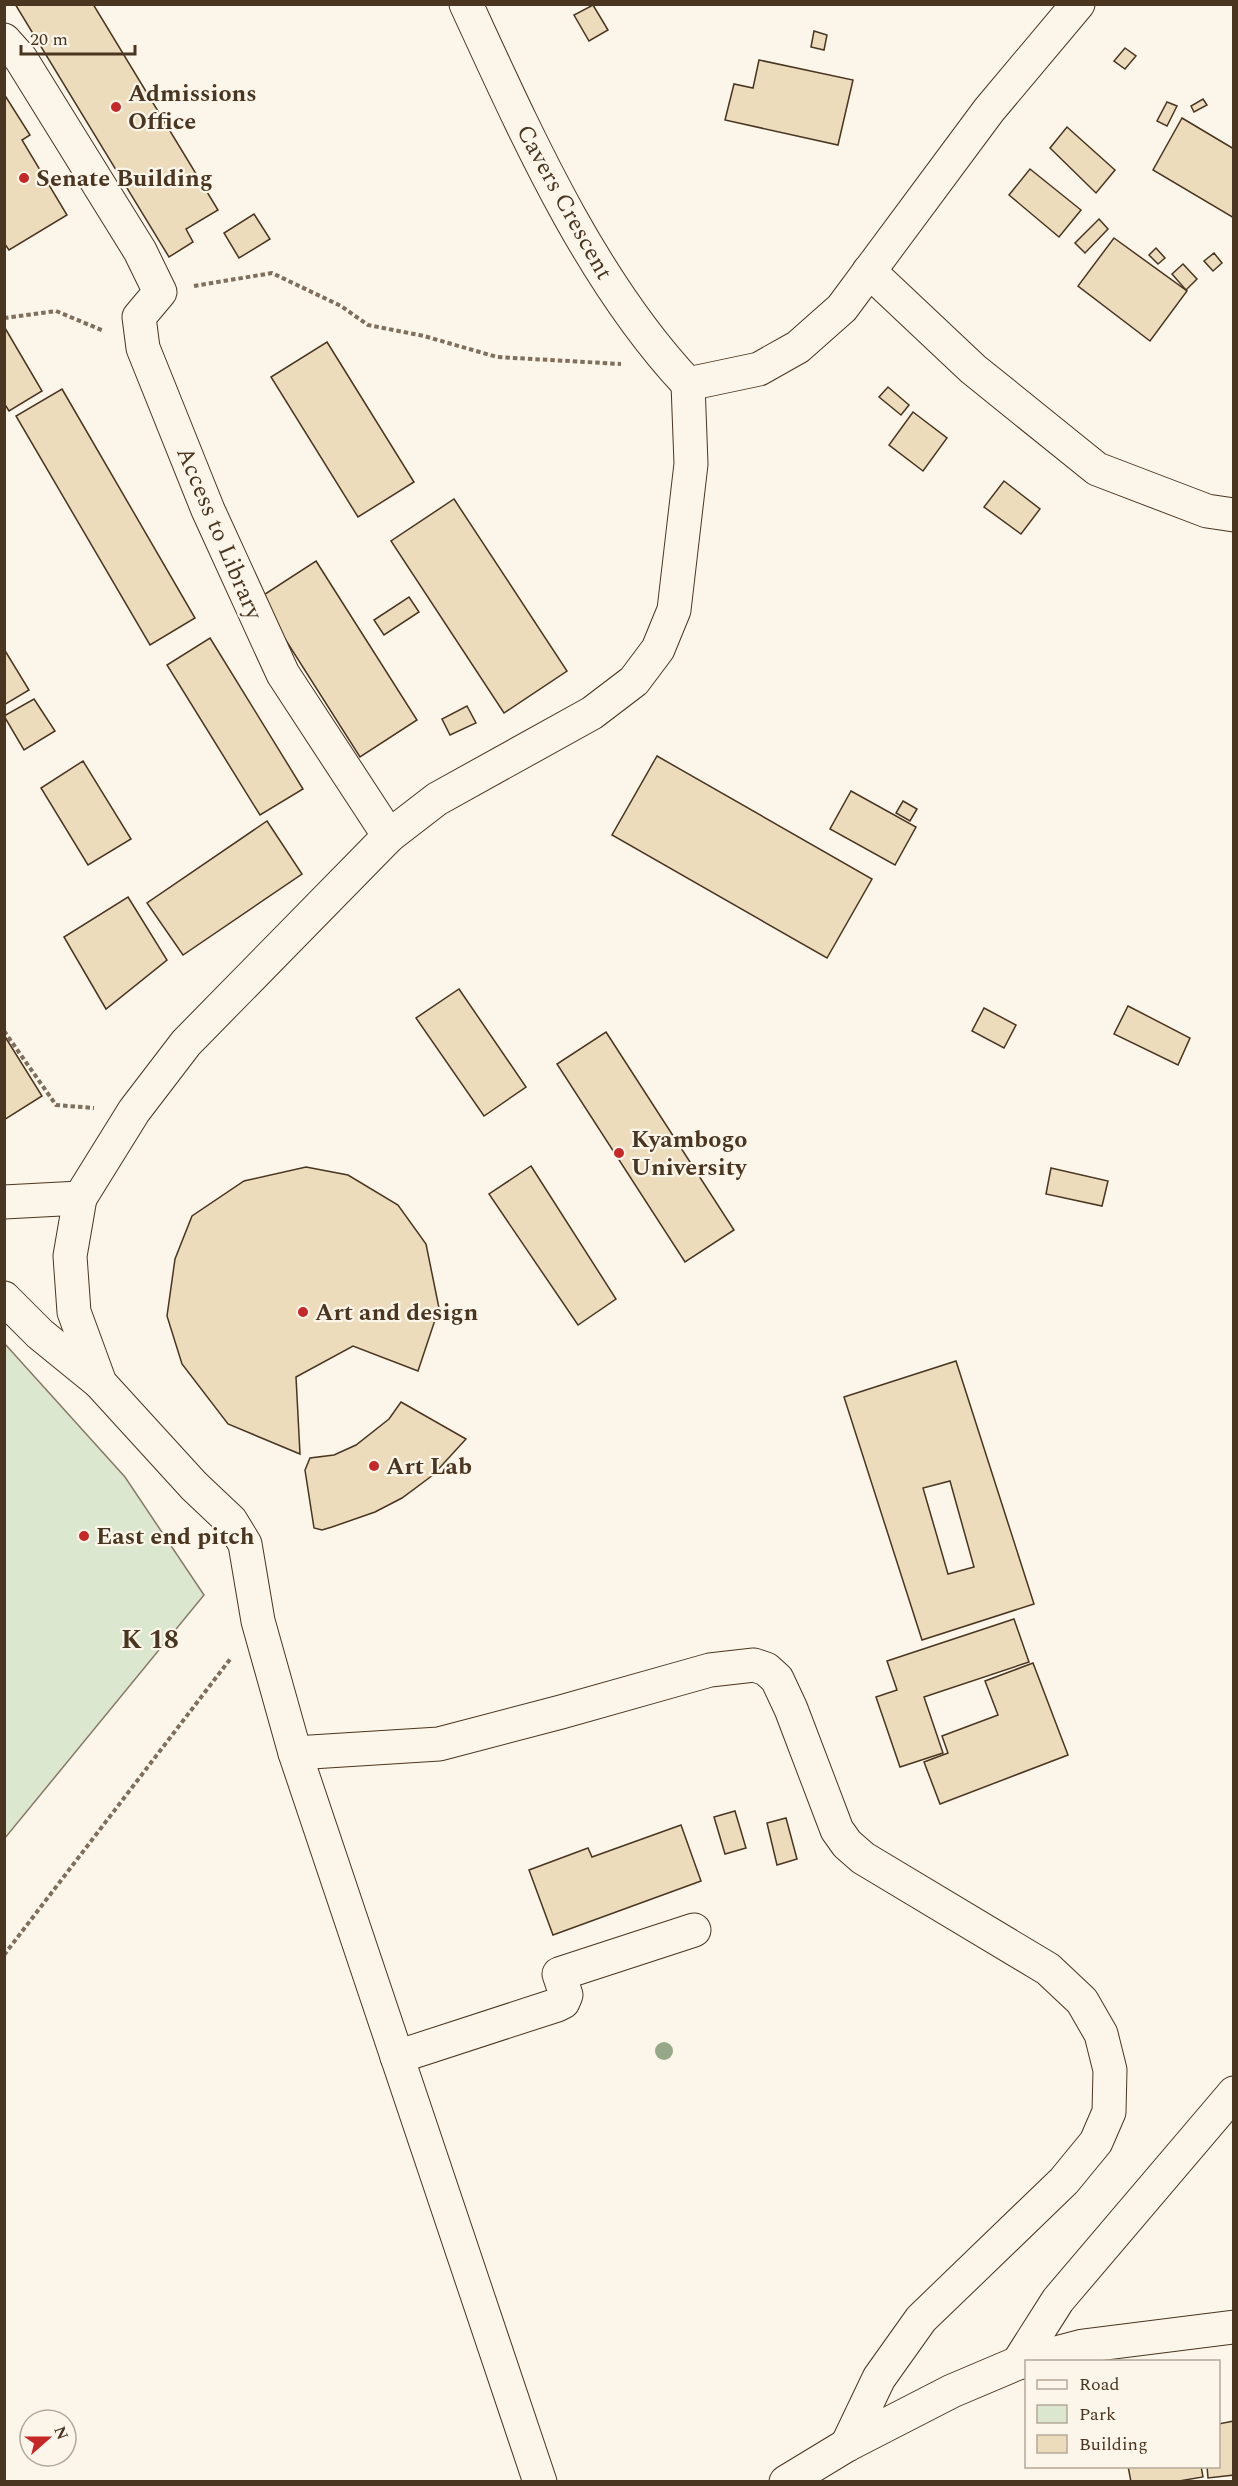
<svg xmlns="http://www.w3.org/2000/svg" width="1238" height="2486" font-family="Spectral,serif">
<rect width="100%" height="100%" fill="#fbf6e9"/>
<polygon fill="#dce7d0" stroke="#887966" stroke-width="1.5" points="5,1344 125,1477 204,1595 5,1838"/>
<g fill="#ecdcbc" stroke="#4a3520" stroke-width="1.5" fill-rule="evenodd">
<polygon points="15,4 93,4 218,210 186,229 193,242 169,257"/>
<polygon points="593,5 608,30 589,41 574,15"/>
<polygon points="814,31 827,35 824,50 811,47"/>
<polygon points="1125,48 1136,56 1125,69 1114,61"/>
<polygon points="759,60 853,80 838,145 725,120 734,84 753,88"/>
<polygon points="4,94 30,135 22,140 67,215 9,250 4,243"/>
<polygon points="1203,99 1207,105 1194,112 1191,106"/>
<polygon points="1167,102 1177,106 1167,126 1157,121"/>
<polygon points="1182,118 1234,149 1234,218 1153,170"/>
<polygon points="1067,127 1115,170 1096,193 1050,148"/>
<polygon points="1030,169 1081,210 1059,237 1009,195"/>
<polygon points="254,214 270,239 239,258 224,233"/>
<polygon points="1099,219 1108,229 1085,253 1075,243"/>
<polygon points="1114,238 1187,291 1150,341 1078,286"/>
<polygon points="1156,248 1165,258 1158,264 1149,255"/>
<polygon points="1214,253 1222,263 1213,271 1204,261"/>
<polygon points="1183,264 1197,279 1186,290 1172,274"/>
<polygon points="5,328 42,391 9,411 4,403"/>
<polygon points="327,342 414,482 358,517 271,377"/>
<polygon points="888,387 909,405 901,415 879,397"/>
<polygon points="62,389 195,618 150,645 16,416"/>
<polygon points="913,412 947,438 923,471 889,445"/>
<polygon points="1004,481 1040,509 1021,534 984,507"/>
<polygon points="454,499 567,671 504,713 391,541"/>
<polygon points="316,561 417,720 360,757 259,598"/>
<polygon points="409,597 419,612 384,635 374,620"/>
<polygon points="210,638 303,789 260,815 167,665"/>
<polygon points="4,649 29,690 4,705"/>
<polygon points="34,699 55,731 24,750 4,716"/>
<polygon points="467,706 476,723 450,735 442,719"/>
<polygon points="657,756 872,879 827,958 612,835"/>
<polygon points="83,761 131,839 88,865 41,788"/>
<polygon points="851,791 916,827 895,865 830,829"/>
<polygon points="903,801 917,809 910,821 896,813"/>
<polygon points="267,821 302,874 183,955 147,903"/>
<polygon points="128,897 167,960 106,1009 64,937"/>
<polygon points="459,989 526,1087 484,1116 416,1018"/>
<polygon points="1128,1006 1190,1038 1178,1065 1114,1034"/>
<polygon points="984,1008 1016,1025 1004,1048 972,1031"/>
<polygon points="606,1032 734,1230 685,1262 557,1064"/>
<polygon points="4,1035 42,1096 4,1120"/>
<polygon points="531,1166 616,1299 578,1325 489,1194"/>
<polygon points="306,1167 348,1175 398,1205 426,1244 439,1308 418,1371 353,1346 296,1377 300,1454 228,1424 182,1364 167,1316 175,1259 192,1216 244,1181"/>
<polygon points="1051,1168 1108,1181 1102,1206 1046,1194"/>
<path d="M956 1361 1034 1604 922 1640 844 1397ZM950 1481 974 1567 948 1574 923 1488Z"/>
<polygon points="401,1402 466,1439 433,1475 402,1498 375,1512 332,1527 322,1530 314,1528 305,1470 310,1458 334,1455 356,1445 389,1419"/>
<polygon points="1014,1619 1029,1662 924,1697 943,1753 900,1767 876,1697 897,1690 887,1661"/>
<polygon points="1033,1663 1068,1755 940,1804 924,1762 948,1753 942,1736 998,1715 985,1681"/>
<polygon points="735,1811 746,1848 725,1854 714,1817"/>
<polygon points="786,1818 797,1859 777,1865 767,1823"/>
<polygon points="681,1825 701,1881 553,1935 529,1870 588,1848 592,1857"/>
<polygon points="1234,2421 1234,2475 1208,2478 1207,2466 1218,2466 1218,2424"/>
<polygon points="1128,2466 1201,2466 1203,2477 1173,2482 1131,2482"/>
</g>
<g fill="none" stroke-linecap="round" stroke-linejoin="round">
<defs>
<g id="minor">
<path d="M466 4C526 134 590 280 688 384"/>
<polyline points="4,40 21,59 140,251 160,292 139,317 143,348 208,510 283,674 389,836"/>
<polyline points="869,271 973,369 1097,469 1207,511 1234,515"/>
<polyline points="688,384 759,369 798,347 842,308 989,110 1078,4"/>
<polyline points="80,1198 70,1256 74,1312 100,1383 194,1486 231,1521 245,1544 258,1621 295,1753 540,2482"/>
<polyline points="4,1202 80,1198 134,1111 186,1043 389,836 437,799 592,713 634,681 658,649 674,610 691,464 688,384"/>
<polyline points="4,1298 40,1334 99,1382"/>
<polyline points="295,1753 439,1744 561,1712 710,1670 754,1665 766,1669 777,1679 791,1709 837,1830 847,1844 863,1858 1048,1969 1082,2001 1101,2034 1110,2070 1109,2112 1096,2142 1064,2181 921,2319 879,2378 847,2445"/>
<polyline points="397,2057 557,2005 563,2002 566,1995 559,1974 694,1930"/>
<polyline points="1018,2363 1058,2300 1234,2093"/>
<polyline points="786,2482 847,2445 952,2391 1018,2363 1083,2346 1234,2327"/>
</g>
</defs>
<use href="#minor" stroke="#4a3520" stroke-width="35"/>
<g stroke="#7f6f5c" stroke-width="4" stroke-dasharray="4.5 3" stroke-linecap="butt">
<polyline points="194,286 272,273 341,306 368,325 424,336 497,357 621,364"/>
<polyline points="4,318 56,311 104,331"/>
<polyline points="4,1031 56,1105 94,1108"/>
<polyline points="4,1955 231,1658"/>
</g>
<use href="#minor" stroke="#fbf6e9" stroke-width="33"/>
</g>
<circle fill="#96a887" cx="664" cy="2051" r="9"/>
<g fill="#c62828" stroke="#fbf6e9" stroke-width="2">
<circle cx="116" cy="107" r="6"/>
<circle cx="24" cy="178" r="6"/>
<circle cx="619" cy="1153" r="6"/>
<circle cx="303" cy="1312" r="6"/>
<circle cx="374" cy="1466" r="6"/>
<circle cx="84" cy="1536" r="6"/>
</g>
<g text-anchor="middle" stroke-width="4.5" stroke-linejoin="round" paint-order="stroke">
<g font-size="24" font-weight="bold" fill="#4a3520" stroke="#fbf6e9" text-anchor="start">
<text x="128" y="101">Admissions<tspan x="128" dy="28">Office</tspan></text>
<text x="36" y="186">Senate Building</text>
<text x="631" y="1147">Kyambogo<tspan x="631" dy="28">University</tspan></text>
<text x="315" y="1320">Art and design</text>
<text x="386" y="1474">Art Lab</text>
<text x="96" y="1544">East end pitch</text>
</g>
<g font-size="24" fill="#4a3520" stroke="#fbf6e9">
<text transform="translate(565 202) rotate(61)" y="8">Cavers Crescent</text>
<text transform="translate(220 533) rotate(67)" y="8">Access to Library</text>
</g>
<g font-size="27" font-weight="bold" fill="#4a3520" stroke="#fbf6e9">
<text x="150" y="1648">K 18</text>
</g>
</g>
<rect width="1238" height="2486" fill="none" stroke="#4a3520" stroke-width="12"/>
<rect x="1025" y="2360" width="195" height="108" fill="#fbf6e9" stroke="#b4a999" stroke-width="1.5"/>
<rect x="1037" y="2380" width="30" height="9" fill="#fbf6e9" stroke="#b4a999" stroke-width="1.5"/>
<text x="1079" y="2390" font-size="18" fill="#4a3520">Road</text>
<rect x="1037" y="2405" width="30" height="18" fill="#dce7d0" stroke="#b4a999" stroke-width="1.5"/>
<text x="1079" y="2420" font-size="18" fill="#4a3520">Park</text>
<rect x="1037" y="2435" width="30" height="18" fill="#ecdcbc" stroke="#b4a999" stroke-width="1.5"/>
<text x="1079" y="2450" font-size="18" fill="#4a3520">Building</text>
<g transform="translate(48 2438) rotate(69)"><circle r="28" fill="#fbf6e9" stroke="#b4a999" stroke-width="1.5"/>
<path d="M0-4.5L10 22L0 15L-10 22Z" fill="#c62828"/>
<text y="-9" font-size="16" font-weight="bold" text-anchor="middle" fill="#4a3520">N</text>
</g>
<path d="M21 45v9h114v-9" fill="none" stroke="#4a3520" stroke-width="3"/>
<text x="30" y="45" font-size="18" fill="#4a3520" stroke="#fbf6e9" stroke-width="4.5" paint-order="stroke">20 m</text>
</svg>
